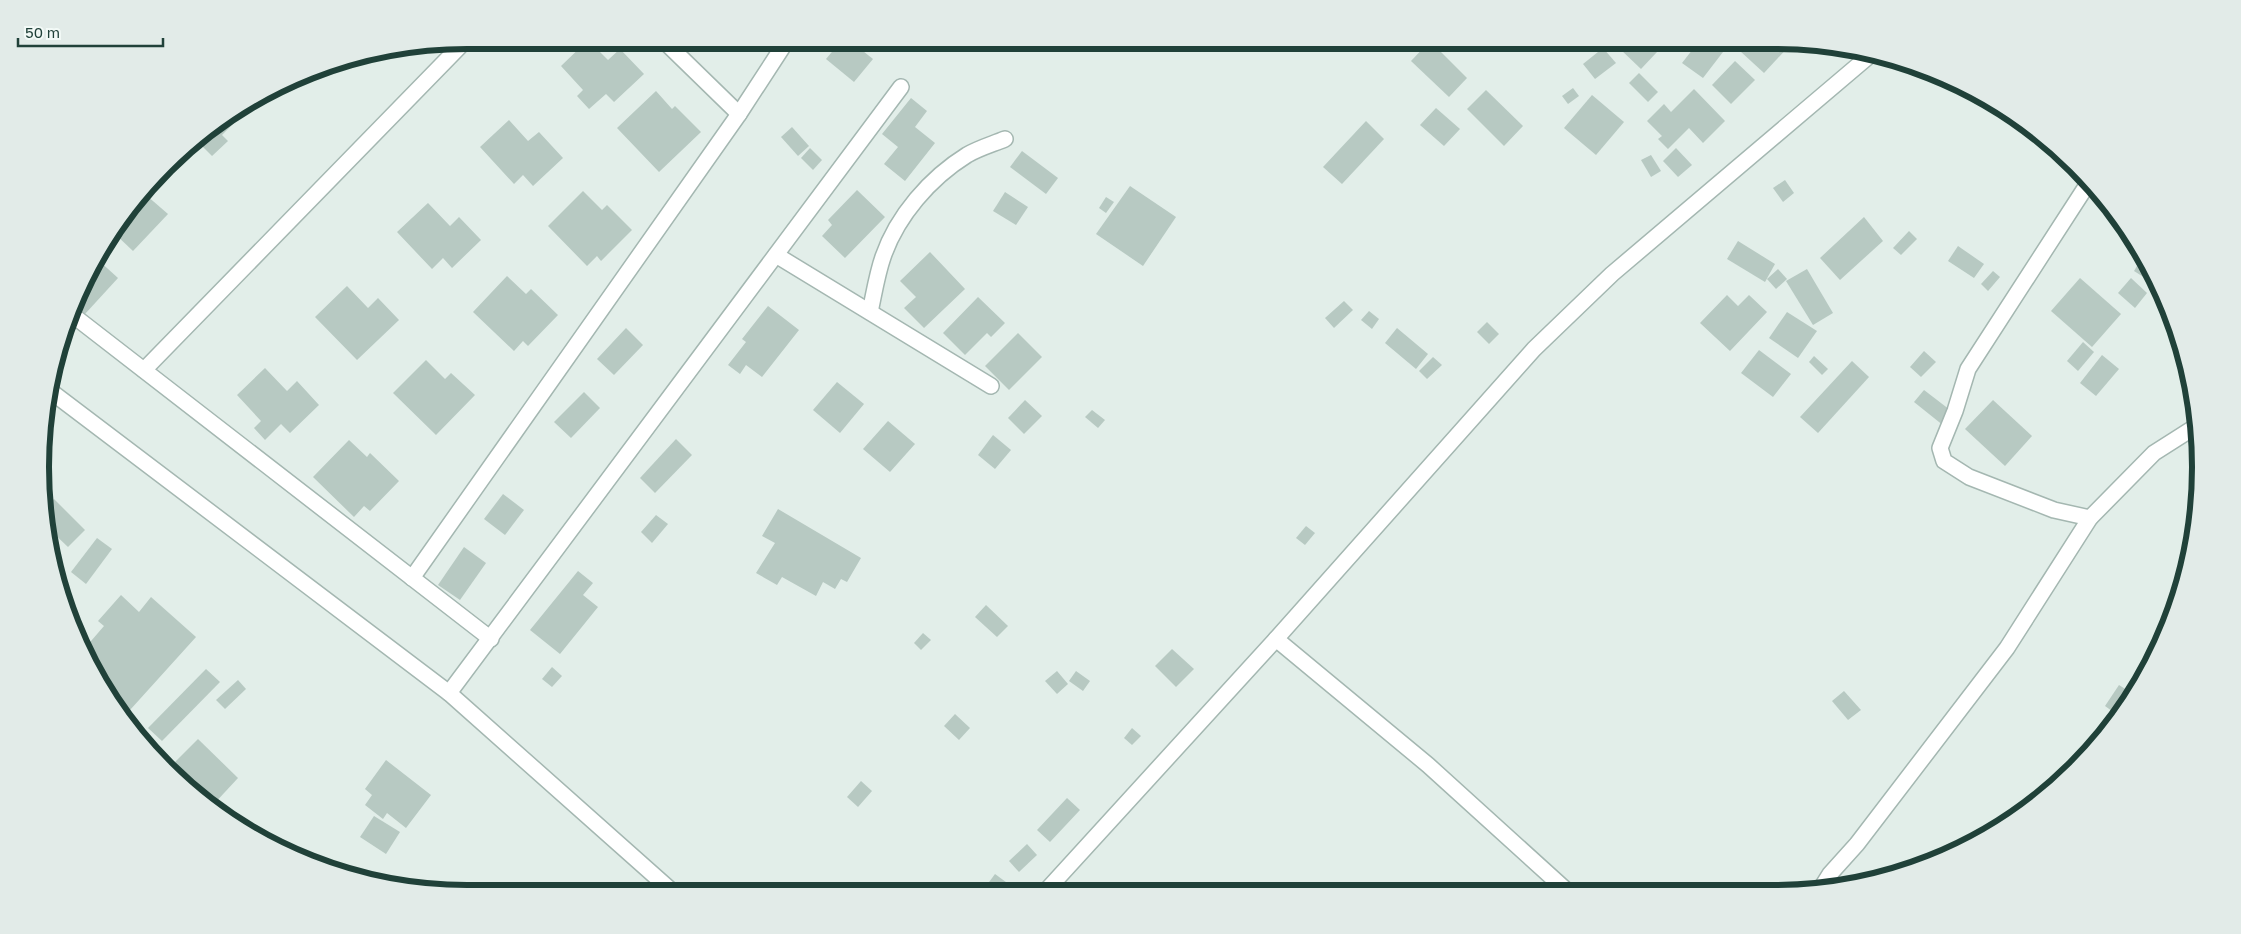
<svg xmlns="http://www.w3.org/2000/svg" width="2241" height="934" font-family="'Golos Text',sans-serif">
<rect width="100%" height="100%" fill="#e2eee9"/>
<g fill="#b7c9c2">
<polygon points="588,40 608,60 620,49 644,74 614,102 606,94 589,109 577,96 583,90 561,66"/>
<polygon points="842,40 849,40 873,59 854,82 826,59"/>
<polygon points="1627,40 1645,40 1657,52 1641,69 1619,48"/>
<polygon points="1700,40 1707,40 1723,52 1703,78 1682,63"/>
<polygon points="1728,40 1774,40 1792,43 1764,73"/>
<polygon points="1430,41 1467,78 1449,97 1411,61"/>
<polygon points="1603,48 1616,63 1595,79 1583,64"/>
<polygon points="1735,61 1755,80 1731,104 1712,85"/>
<polygon points="1639,73 1658,92 1648,102 1629,83"/>
<polygon points="1573,88 1579,96 1568,104 1562,96"/>
<polygon points="1694,89 1725,121 1703,143 1689,128 1668,149 1658,139 1662,136 1647,121 1664,104 1671,112"/>
<polygon points="1486,90 1523,126 1504,146 1467,109"/>
<polygon points="656,91 672,109 675,106 701,132 659,172 617,128"/>
<polygon points="1592,95 1624,122 1596,155 1564,128"/>
<polygon points="911,98 927,111 915,127 935,143 905,181 884,164 898,147 882,134"/>
<polygon points="1436,108 1460,129 1444,146 1420,125"/>
<polygon points="237,109 243,114 222,135 228,141 212,156 195,139"/>
<polygon points="509,120 528,141 539,132 563,158 533,186 523,175 514,184 480,147"/>
<polygon points="1366,121 1384,139 1342,184 1323,167"/>
<polygon points="792,127 809,146 798,156 781,137"/>
<polygon points="810,148 822,160 813,170 801,158"/>
<polygon points="1676,148 1692,165 1678,177 1663,161"/>
<polygon points="1022,151 1058,178 1046,194 1010,167"/>
<polygon points="1651,155 1661,171 1651,177 1641,160"/>
<polygon points="1785,180 1794,193 1783,202 1773,188"/>
<polygon points="1130,186 1176,217 1143,266 1096,234"/>
<polygon points="857,190 885,217 845,258 822,236 832,225 828,220"/>
<polygon points="583,191 602,210 607,205 632,230 601,261 597,256 587,266 548,226"/>
<polygon points="1005,192 1028,207 1016,225 993,211"/>
<polygon points="146,195 168,214 133,251 114,233"/>
<polygon points="1106,197 1114,202 1106,213 1099,208"/>
<polygon points="428,203 450,226 459,217 481,240 452,268 443,258 432,269 397,232"/>
<polygon points="1864,217 1883,241 1840,280 1820,258"/>
<polygon points="1909,231 1917,239 1901,255 1893,248"/>
<polygon points="1738,241 1775,264 1765,282 1727,259"/>
<polygon points="1958,246 1984,264 1974,278 1948,261"/>
<polygon points="930,252 965,289 924,328 904,308 916,297 900,281"/>
<polygon points="2143,256 2156,277 2153,283 2134,271"/>
<polygon points="97,259 118,278 85,314 75,304 92,266"/>
<polygon points="1778,269 1787,279 1776,289 1767,279"/>
<polygon points="1807,269 1833,313 1813,325 1786,281"/>
<polygon points="1993,271 2000,277 1988,291 1981,284"/>
<polygon points="507,276 526,294 531,289 558,315 528,346 523,341 514,351 473,312"/>
<polygon points="2080,278 2121,314 2092,347 2051,311"/>
<polygon points="2131,278 2147,293 2135,308 2118,293"/>
<polygon points="2159,284 2165,300 2153,290"/>
<polygon points="347,286 368,308 378,298 399,320 357,360 315,317"/>
<polygon points="1727,295 1738,306 1749,295 1767,312 1730,351 1700,323"/>
<polygon points="978,297 1005,323 991,337 987,333 965,355 943,333"/>
<polygon points="1344,301 1353,310 1334,328 1325,318"/>
<polygon points="768,306 799,330 762,377 746,365 740,374 728,365 746,342 742,339"/>
<polygon points="1369,311 1379,319 1372,329 1361,320"/>
<polygon points="1787,312 1817,331 1798,358 1769,338"/>
<polygon points="1487,322 1499,334 1489,344 1477,332"/>
<polygon points="626,328 643,345 614,375 597,359"/>
<polygon points="1397,328 1428,354 1416,369 1385,343"/>
<polygon points="1018,333 1042,357 1009,390 985,366"/>
<polygon points="2083,342 2094,352 2078,371 2067,361"/>
<polygon points="1759,350 1791,374 1773,397 1741,373"/>
<polygon points="1924,351 1936,362 1921,377 1910,367"/>
<polygon points="2102,355 2119,369 2096,396 2080,383"/>
<polygon points="1814,356 1828,369 1822,375 1809,362"/>
<polygon points="1433,357 1442,365 1427,379 1419,371"/>
<polygon points="426,360 445,379 451,373 475,395 436,435 393,393"/>
<polygon points="1852,361 1869,377 1818,433 1800,417"/>
<polygon points="265,368 287,391 297,381 319,405 290,433 281,424 265,440 254,428 261,421 237,395"/>
<polygon points="837,382 864,404 840,433 813,410"/>
<polygon points="1924,390 1954,413 1944,426 1914,402"/>
<polygon points="584,392 600,408 571,438 554,422"/>
<polygon points="1025,400 1042,416 1024,434 1008,418"/>
<polygon points="1993,400 2032,436 2005,466 1965,429"/>
<polygon points="1092,410 1105,420 1098,428 1085,417"/>
<polygon points="888,421 915,444 890,472 863,449"/>
<polygon points="993,435 1011,450 995,469 978,455"/>
<polygon points="676,439 692,455 655,493 640,478"/>
<polygon points="349,440 367,457 370,453 399,481 370,511 364,506 354,517 313,477"/>
<polygon points="503,494 524,510 505,535 484,519"/>
<polygon points="54,499 85,530 68,547 47,527 47,507"/>
<polygon points="778,509 861,558 847,582 841,579 835,589 823,582 816,596 782,577 777,585 756,573 775,543 762,536"/>
<polygon points="656,515 668,524 652,543 641,532"/>
<polygon points="1306,526 1315,533 1305,545 1296,538"/>
<polygon points="97,538 112,549 86,584 71,572"/>
<polygon points="464,547 486,563 460,600 438,585"/>
<polygon points="578,571 593,583 583,595 598,607 560,654 530,630"/>
<polygon points="121,595 139,612 151,597 196,637 130,710 98,682 85,648 104,626 98,621"/>
<polygon points="986,605 1008,626 997,637 975,617"/>
<polygon points="923,633 931,640 921,650 914,643"/>
<polygon points="1172,649 1194,669 1176,687 1155,666"/>
<polygon points="552,667 562,676 552,687 542,679"/>
<polygon points="206,669 220,682 162,741 148,728"/>
<polygon points="1057,671 1068,684 1057,694 1045,681"/>
<polygon points="1076,671 1090,681 1083,691 1069,681"/>
<polygon points="238,680 246,689 225,709 216,700"/>
<polygon points="2119,685 2133,694 2119,716 2105,706"/>
<polygon points="1844,691 1861,710 1848,720 1832,701"/>
<polygon points="955,714 970,728 959,740 944,726"/>
<polygon points="1132,728 1141,736 1132,745 1124,738"/>
<polygon points="198,739 238,778 212,806 171,766"/>
<polygon points="386,760 431,795 406,828 387,813 383,819 365,805 372,795 365,789"/>
<polygon points="861,781 872,791 858,807 847,797"/>
<polygon points="1067,798 1080,810 1050,842 1037,830"/>
<polygon points="374,816 400,832 386,854 360,837"/>
<polygon points="1027,844 1037,855 1019,872 1009,861"/>
<polygon points="995,874 1010,885 1004,893 981,893"/>
</g>
<g fill="none" stroke-linecap="round" stroke-linejoin="round">
<defs>
<g id="street">
<polyline points="663,40 739,114"/>
<polyline points="2089,182 1968,369 1955,411 1940,448 1944,461 1969,477 2054,510 2090,518"/>
<polyline points="776,255 991,386"/>
<path d="M870 312C874 294 877 274 883 257 897 216 930 178 967 155 979 148 993 144 1005 139"/>
<polyline points="70,313 491,639"/>
<polyline points="144,370 466,40"/>
<polyline points="49,390 449,693 674,893"/>
<polyline points="412,578 739,114 782,48 784,40"/>
<polyline points="1276,639 1428,765 1567,891"/>
<polyline points="449,693 901,87"/>
<polyline points="1820,890 1830,874 1857,844 2007,648 2090,518 2154,453 2198,425"/>
<polyline points="1045,892 1276,639 1534,349 1612,274 1869,56"/>
</g>
</defs>
<use href="#street" stroke="#a4b7b1" stroke-width="18"/>
<use href="#street" stroke="#fff" stroke-width="15"/>
</g>
<path d="M0 0H2241V934H0ZM467 49H1774A418 418 0 0 1 2192 467V467A418 418 0 0 1 1774 885H467A418 418 0 0 1 49 467V467A418 418 0 0 1 467 49Z" fill="#e2ebe8" fill-rule="evenodd"/>
<path fill="none" stroke="#204139" stroke-width="6" d="M467 49H1774A418 418 0 0 1 2192 467V467A418 418 0 0 1 1774 885H467A418 418 0 0 1 49 467V467A418 418 0 0 1 467 49Z"/>
<path d="M18 38v8h145v-8" fill="none" stroke="#204139" stroke-width="2.5"/>
<text x="25" y="38" font-size="15" fill="#204139" stroke="#f3faf7" stroke-width="4" paint-order="stroke">50 m</text>
</svg>
